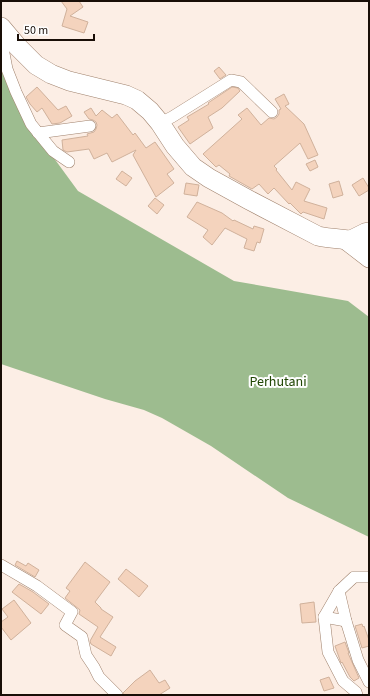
<svg xmlns="http://www.w3.org/2000/svg" width="370" height="696" font-family="'Source Sans 3',sans-serif">
<rect width="100%" height="100%" fill="#fceee5"/>
<polygon fill="#9dbc8f" points="1,64 18,109 78,191 234,281 348,301 369,317 369,537 288,498 211,446 162,418 144,410 105,399 1,364"/>
<g fill="#f4d3bd" stroke="#d0b19b">
<polygon points="61,1 79,1 83,7 70,16 88,22 84,33 62,26 67,9"/>
<polygon points="219,67 226,75 220,79 214,71"/>
<polygon points="37,87 58,110 66,106 72,116 60,123 52,124 42,108 37,112 30,104 26,97"/>
<polygon points="232,87 238,88 240,91 222,108 208,117 213,128 190,144 178,127 189,120 187,117 209,104 208,103"/>
<polygon points="284,94 289,104 285,106 304,124 318,155 308,159 300,143 274,166 277,169 276,170 292,190 296,182 310,189 304,201 327,208 324,219 303,212 301,214 290,203 289,204 274,188 268,194 259,184 252,189 229,176 230,174 219,165 216,167 203,154 242,119 238,115 247,108 261,125 269,118 274,119 277,117 279,114 279,110 281,109 275,99"/>
<polygon points="91,108 96,116 102,110 112,118 117,114 133,135 135,133 146,148 155,142 174,169 167,174 174,183 156,197 133,155 136,150 112,162 107,153 94,159 89,149 67,152 63,150 62,140 88,136 87,134 94,132 96,129 97,125 96,122 93,120 89,119 84,112"/>
<polygon points="315,160 318,167 310,171 306,164"/>
<polygon points="122,171 132,178 126,186 116,179"/>
<polygon points="363,178 369,188 369,190 359,196 352,185"/>
<polygon points="339,181 343,195 333,198 329,184"/>
<polygon points="186,183 199,185 197,196 184,194"/>
<polygon points="155,198 164,205 157,214 148,206"/>
<polygon points="197,202 222,213 233,221 234,220 253,229 254,226 264,229 260,243 257,242 254,251 244,248 247,239 225,228 212,245 203,237 208,230 187,217"/>
<polygon points="17,561 26,566 28,563 39,570 35,577 15,565"/>
<polygon points="85,562 110,582 95,602 101,608 101,609 113,617 100,637 116,647 111,656 91,644 90,641 98,627 79,614 80,610 65,598 70,591 66,588"/>
<polygon points="126,569 148,586 139,597 118,579"/>
<polygon points="19,584 33,592 49,604 41,614 12,592"/>
<polygon points="14,600 31,623 11,640 1,627 1,622 8,617 2,609"/>
<polygon points="314,602 316,622 302,623 300,604"/>
<polygon points="362,624 363,627 364,626 369,640 369,646 362,648 355,626"/>
<polygon points="345,642 349,653 348,653 359,678 354,681 350,677 342,662 341,663 335,646"/>
<polygon points="150,670 159,683 165,680 170,688 159,695 124,695 123,693 135,681"/>
<polygon points="329,677 334,688 324,691 320,680"/>
</g>
<g fill="none" stroke-linecap="round" stroke-linejoin="round">
<defs>
<g id="street">
<polyline points="1,38 7,69 16,92 31,124 53,151 69,162"/>
<polyline points="160,123 172,117 231,80 241,82 272,112"/>
<polyline points="38,133 90,126"/>
<polyline points="346,238 364,229 369,228"/>
<polyline points="1,565 37,586 72,612 65,625 82,637 86,655 94,667 99,677 117,695"/>
<polyline points="339,591 346,621 358,660 369,682"/>
<polyline points="324,617 346,621"/>
<polyline points="357,695 356,692 343,681 328,652 324,617 339,591 354,577 369,577"/>
</g>
<polyline id="primary" points="343,239 369,259"/>
<path id="highway" d="M1 27 17 46 36 65 51 74 69 81 126 95 137 100 150 111 160 123 175 146 193 167 209 178 249 200 318 236C335 240 353 238 369 244"/>
</defs>
<use href="#street" stroke="#a0826d" stroke-width="12"/>
<use href="#primary" stroke="#a0826d" stroke-width="18"/>
<use href="#highway" stroke="#a0826d" stroke-width="20"/>
<use href="#street" stroke="#fff" stroke-width="11"/>
<use href="#primary" stroke="#fff" stroke-width="17"/>
<use href="#highway" stroke="#fff" stroke-width="19"/>
</g>
<g text-anchor="middle" stroke-width="4" stroke-linejoin="round" paint-order="stroke">
<g font-size="14" fill="#204603" stroke="#fefefe">
<text x="278" y="386">Perhutani</text>
</g>
</g>
<rect width="370" height="696" fill="none" stroke="#190e07" stroke-width="4"/>
<path d="M18 34v6h76v-6" fill="none" stroke="#190e07" stroke-width="2"/>
<text x="24" y="34" font-size="12" fill="#190e07" stroke="#fefefe" stroke-width="3" paint-order="stroke">50 m</text>
</svg>
